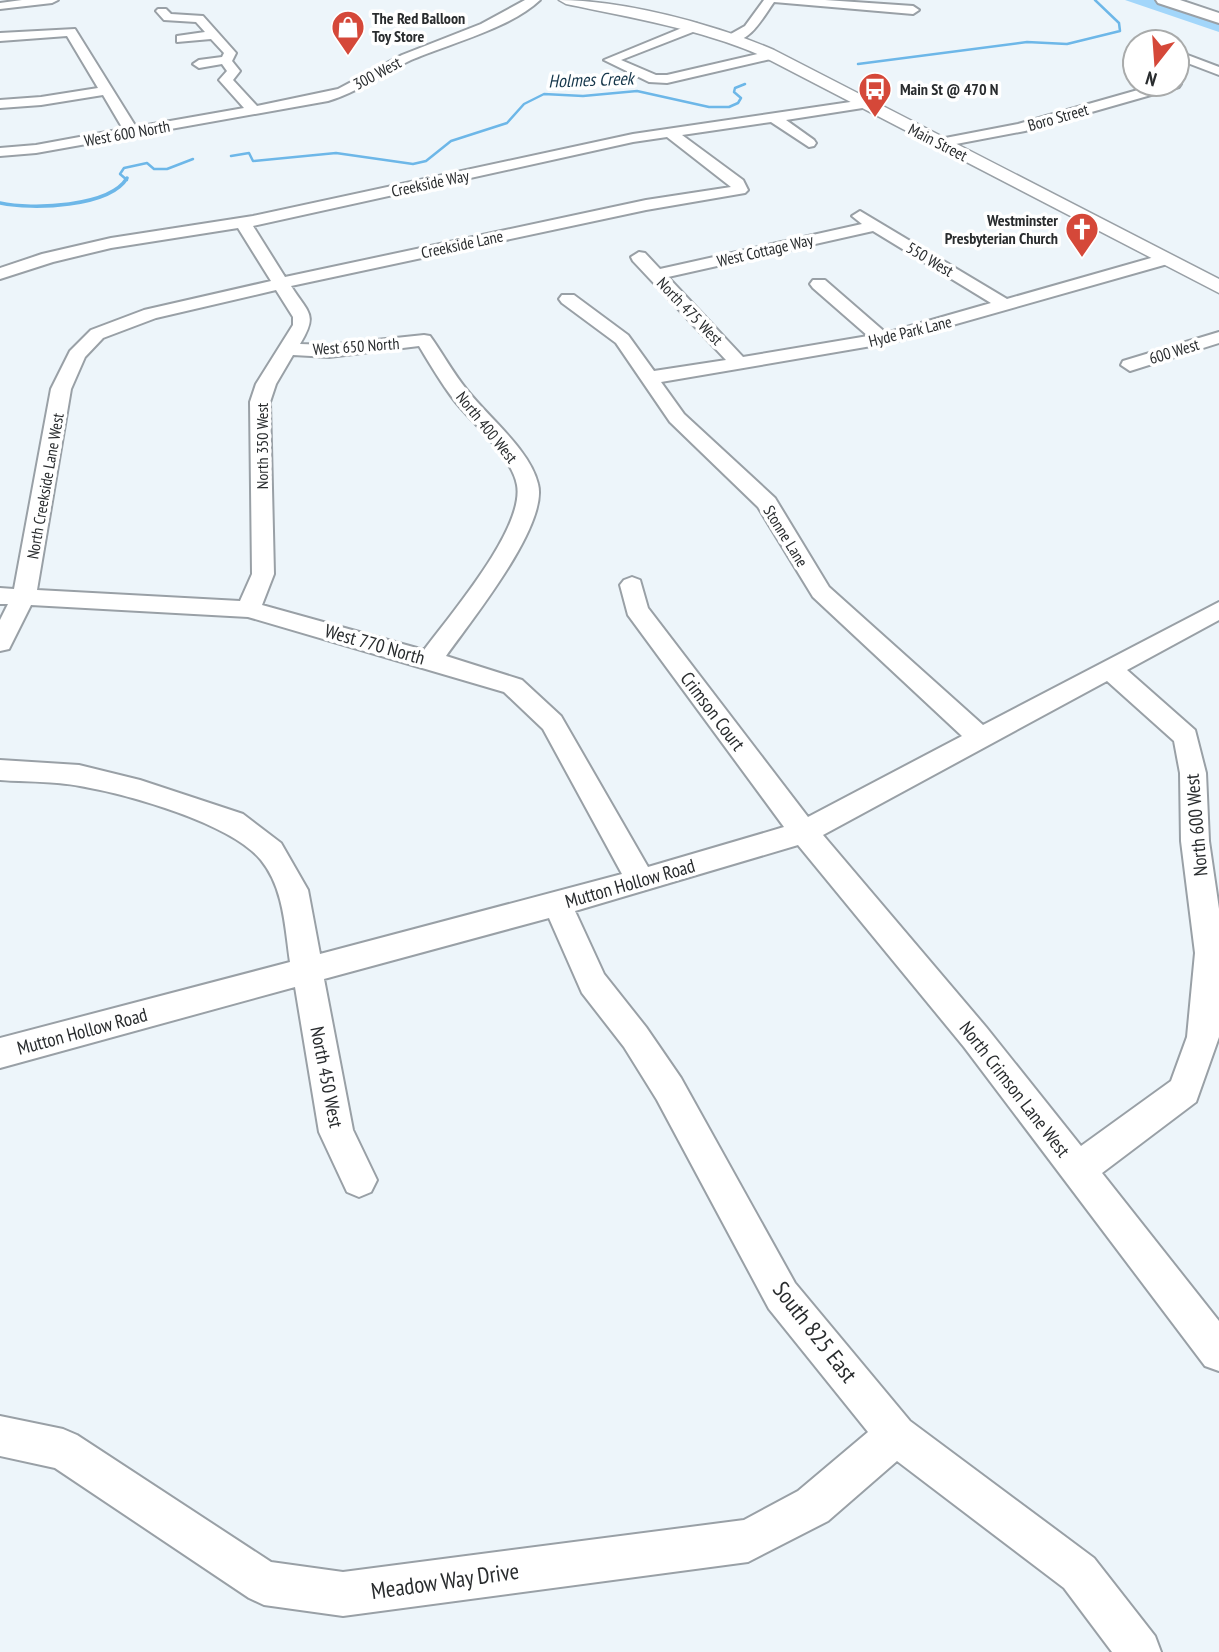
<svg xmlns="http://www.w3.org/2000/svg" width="1219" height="1652" font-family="'PT Sans Narrow',sans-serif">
<rect width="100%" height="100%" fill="#edf5fa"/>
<polygon fill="#a2d6fa" points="1125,0 1157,0 1219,21 1219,32"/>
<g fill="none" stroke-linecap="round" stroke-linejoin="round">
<g stroke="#6db7e8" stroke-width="2.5">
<polyline points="858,64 1027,42 1067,44 1120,31 1119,23 1095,0"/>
<polyline points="231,156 249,153 253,161 336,153 413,164 426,161 451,141 507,123 524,104 544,94 583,96 637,91 709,107 729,107 738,103 741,98 734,92 735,88 745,84"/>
<polyline points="127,180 120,174 124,168 147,163 154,169 167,169 193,159"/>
</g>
<path stroke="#6db7e8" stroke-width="3.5" d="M0 203C32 210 110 207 127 178"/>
<defs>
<g id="minor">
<polygon points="22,0 58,0 52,3 0,9 0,3"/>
<path d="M525 0H540C509 29 450 43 411 60 383 73 358 92 328 101L36 153 0 156V148L36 145 123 129 103 95 41 105 0 108V100L41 97 98 88 67 36 0 41V33L75 29 136 127 244 108 219 80 227 71 222 64 199 68 193 64 199 60 222 57 224 53 211 39 177 42V36L205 32 196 22 164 20 156 11 158 9H166L171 14 203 16 236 53 232 61 240 71 233 80 257 106 338 89 402 55 481 24Z"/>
<path d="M764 0H825L913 6 919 10 913 14 774 2C763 17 750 44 729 41V35L745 26Z"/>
<polygon points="694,23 698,24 698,30 621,60 656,75 667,75 771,51 777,55 775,58 667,83 649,82 604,60"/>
<polygon points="1141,37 1150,42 1136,42"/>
<polygon points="1177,51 1219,67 1219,75 1177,59"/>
<polygon points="1177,81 1181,84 1179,87 1025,131 940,147 933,143 940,139 1018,124 1159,84 1177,84"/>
<path d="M864 100 869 101V107L786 120 814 140 816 143 814 146 809 147 771 122 682 135 743 180 748 190 745 193 646 210 291 286C309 314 318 314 300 344L329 345 424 335 430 336C443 354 453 373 467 390 488 417 530 450 538 484 549 525 470 622 446 656L522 680 561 716 648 867 784 827 628 615 620 585 624 580 632 577 640 580 648 608 808 817 962 736 813 597 758 507 670 422 616 343 562 303 559 299 562 295H574L628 335 654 371 726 360 633 261 631 257 639 252 645 253 660 269 862 224 852 216 860 211 1007 299 1165 254 1173 259 1171 263 889 343 661 382 684 414 775 498 829 587 983 725 1219 602V620L1127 670 1195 730 1206 773 1209 841 1219 909V1037L1196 1102 1102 1173 1219 1321V1371L1205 1366 964 1047 798 845 575 911 604 974 646 1027 681 1078 795 1283 910 1421 1094 1558 1155 1636 1161 1652H1112L1064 1588 897 1461 828 1521 748 1562 343 1616 264 1605 249 1598 55 1468 0 1456V1416L63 1429 77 1435 271 1562 343 1572 744 1520 798 1491 868 1432 769 1309 657 1100 624 1047 582 993 549 918 324 979 353 1130 377 1180 371 1192 359 1197 347 1192 319 1132 295 987 0 1068V1038L290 962C285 928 284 888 261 860 231 823 127 794 80 786 54 781 26 782 0 780V760L79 765 140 780 243 814 281 843 308 890 320 954 622 874 543 729 504 692 248 617 31 605 9 649 0 651V620L8 604H0V588L14 589 51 389 70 351 91 330 144 310 271 281 238 228 111 248 53 262 0 279V268L42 254 111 238 253 216 633 134ZM667 137 731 187 646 200 285 277 253 226 633 142ZM873 231 991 303 886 333 825 280H813L810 284 813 288 868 336 743 357 668 277ZM276 290 293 317V325L256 384 250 402 252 574 240 601 37 590 71 389 85 357 103 338 156 318ZM419 346C430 364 441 383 454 400 472 423 512 456 517 485 525 528 450 615 424 650L262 605 274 574 270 402 276 384 293 355 329 357ZM1107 681 1174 741 1180 773 1181 841 1195 953 1187 1037 1171 1081 1081 1146 986 1027 823 835Z"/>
<polygon points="1219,332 1219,343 1130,371 1121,365 1123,361"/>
</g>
<path id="major" d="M559 0C623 0 714 24 774 50L1219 279V293L762 56C700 29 633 18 566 4Z"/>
<polygon id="highway" points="1156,0 1180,0 1219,13 1219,23 1158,3"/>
</defs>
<use href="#minor" stroke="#99a0a6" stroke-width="4"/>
<use href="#major" stroke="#99a0a6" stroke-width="3"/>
<use href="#highway" stroke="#99a0a6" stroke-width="4"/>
<use href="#minor" fill="#fff" fill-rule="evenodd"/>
<use href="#major" fill="#fff" fill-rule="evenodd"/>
<use href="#highway" fill="#fff" fill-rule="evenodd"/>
</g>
<defs>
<symbol id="shop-pin" viewBox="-11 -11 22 30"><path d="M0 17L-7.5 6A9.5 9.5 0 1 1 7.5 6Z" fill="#d54839" stroke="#fff"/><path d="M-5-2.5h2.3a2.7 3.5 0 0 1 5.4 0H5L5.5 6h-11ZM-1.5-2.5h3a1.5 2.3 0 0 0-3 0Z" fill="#fff"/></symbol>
<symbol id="bus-pin" viewBox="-11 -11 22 30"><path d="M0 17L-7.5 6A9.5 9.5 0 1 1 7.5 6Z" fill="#d54839" stroke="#fff"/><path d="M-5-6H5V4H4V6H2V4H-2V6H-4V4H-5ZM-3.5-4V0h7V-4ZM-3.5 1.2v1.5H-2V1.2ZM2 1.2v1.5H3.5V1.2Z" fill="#fff"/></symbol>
<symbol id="church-pin" viewBox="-11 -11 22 30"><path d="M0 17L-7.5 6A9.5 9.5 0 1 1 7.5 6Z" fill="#d54839" stroke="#fff"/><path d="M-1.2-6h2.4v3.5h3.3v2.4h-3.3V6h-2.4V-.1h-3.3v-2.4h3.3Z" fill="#fff"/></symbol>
</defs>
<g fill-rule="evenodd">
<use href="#shop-pin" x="329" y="8" width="38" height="52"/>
<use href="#bus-pin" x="856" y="70" width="38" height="52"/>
<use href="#church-pin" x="1063" y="210" width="38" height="52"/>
</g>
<g text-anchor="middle" stroke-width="7" stroke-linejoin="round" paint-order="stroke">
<g font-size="16" font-weight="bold" fill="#292c2e" stroke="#fff" text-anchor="start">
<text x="372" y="24">The Red Balloon<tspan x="372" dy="18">Toy Store</tspan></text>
<text x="900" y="95">Main St @ 470 N</text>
<text x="1058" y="226" text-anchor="end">Westminster<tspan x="1058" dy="18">Presbyterian Church</tspan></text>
</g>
<g font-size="16" fill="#292c2e" stroke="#fff">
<text transform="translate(377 73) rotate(-28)" y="6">300 West</text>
<text transform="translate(1058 117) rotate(-16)" y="6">Boro Street</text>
<text transform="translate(127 133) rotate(-10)" y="6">West 600 North</text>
<text transform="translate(938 142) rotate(27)" y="6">Main Street</text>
<text transform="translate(430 183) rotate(-12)" y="6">Creekside Way</text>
<text transform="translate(462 244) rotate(-12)" y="6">Creekside Lane</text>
<text transform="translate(765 250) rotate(-13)" y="6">West Cottage Way</text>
<text transform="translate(930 259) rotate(31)" y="6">550 West</text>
<text transform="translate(690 311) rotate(46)" y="6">North 475 West</text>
<text transform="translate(910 331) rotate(-14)" y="6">Hyde Park Lane</text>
<text transform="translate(356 346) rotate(-4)" y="6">West 650 North</text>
<text transform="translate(1174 351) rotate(-17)" y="6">600 West</text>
<text transform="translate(487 427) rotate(51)" y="6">North 400 West</text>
<text transform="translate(262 446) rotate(-90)" y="6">North 350 West</text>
<text transform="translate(45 486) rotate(-80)" y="6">North Creekside Lane West</text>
<text transform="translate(786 536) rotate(58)" y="6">Stonne Lane</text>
</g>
<g font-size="18" font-style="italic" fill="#15364a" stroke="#fff">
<text transform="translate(591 80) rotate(-2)" y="6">Holmes Creek</text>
</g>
<g font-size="19" fill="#292c2e" stroke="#fff">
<text transform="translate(375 644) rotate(16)" y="7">West 770 North</text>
<text transform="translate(713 711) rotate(53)" y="7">Crimson Court</text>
<text transform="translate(1196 825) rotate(-95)" y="7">North 600 West</text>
<text transform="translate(630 883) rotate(-16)" y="7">Mutton Hollow Road</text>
<text transform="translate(82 1031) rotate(-15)" y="7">Mutton Hollow Road</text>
<text transform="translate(327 1077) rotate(79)" y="7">North 450 West</text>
<text transform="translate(1015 1089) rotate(52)" y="7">North Crimson Lane West</text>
</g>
<g font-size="23" fill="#292c2e" stroke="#fff">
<text transform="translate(815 1332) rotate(52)" y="8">South 825 East</text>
<text transform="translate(445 1581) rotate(-8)" y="8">Meadow Way Drive</text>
</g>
</g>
<g transform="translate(1156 63) rotate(197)"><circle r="33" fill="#ffffff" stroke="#a9abab" stroke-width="2"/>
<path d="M0-5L12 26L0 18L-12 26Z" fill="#d54839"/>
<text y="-10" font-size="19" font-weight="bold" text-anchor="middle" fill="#292c2e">N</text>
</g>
</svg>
